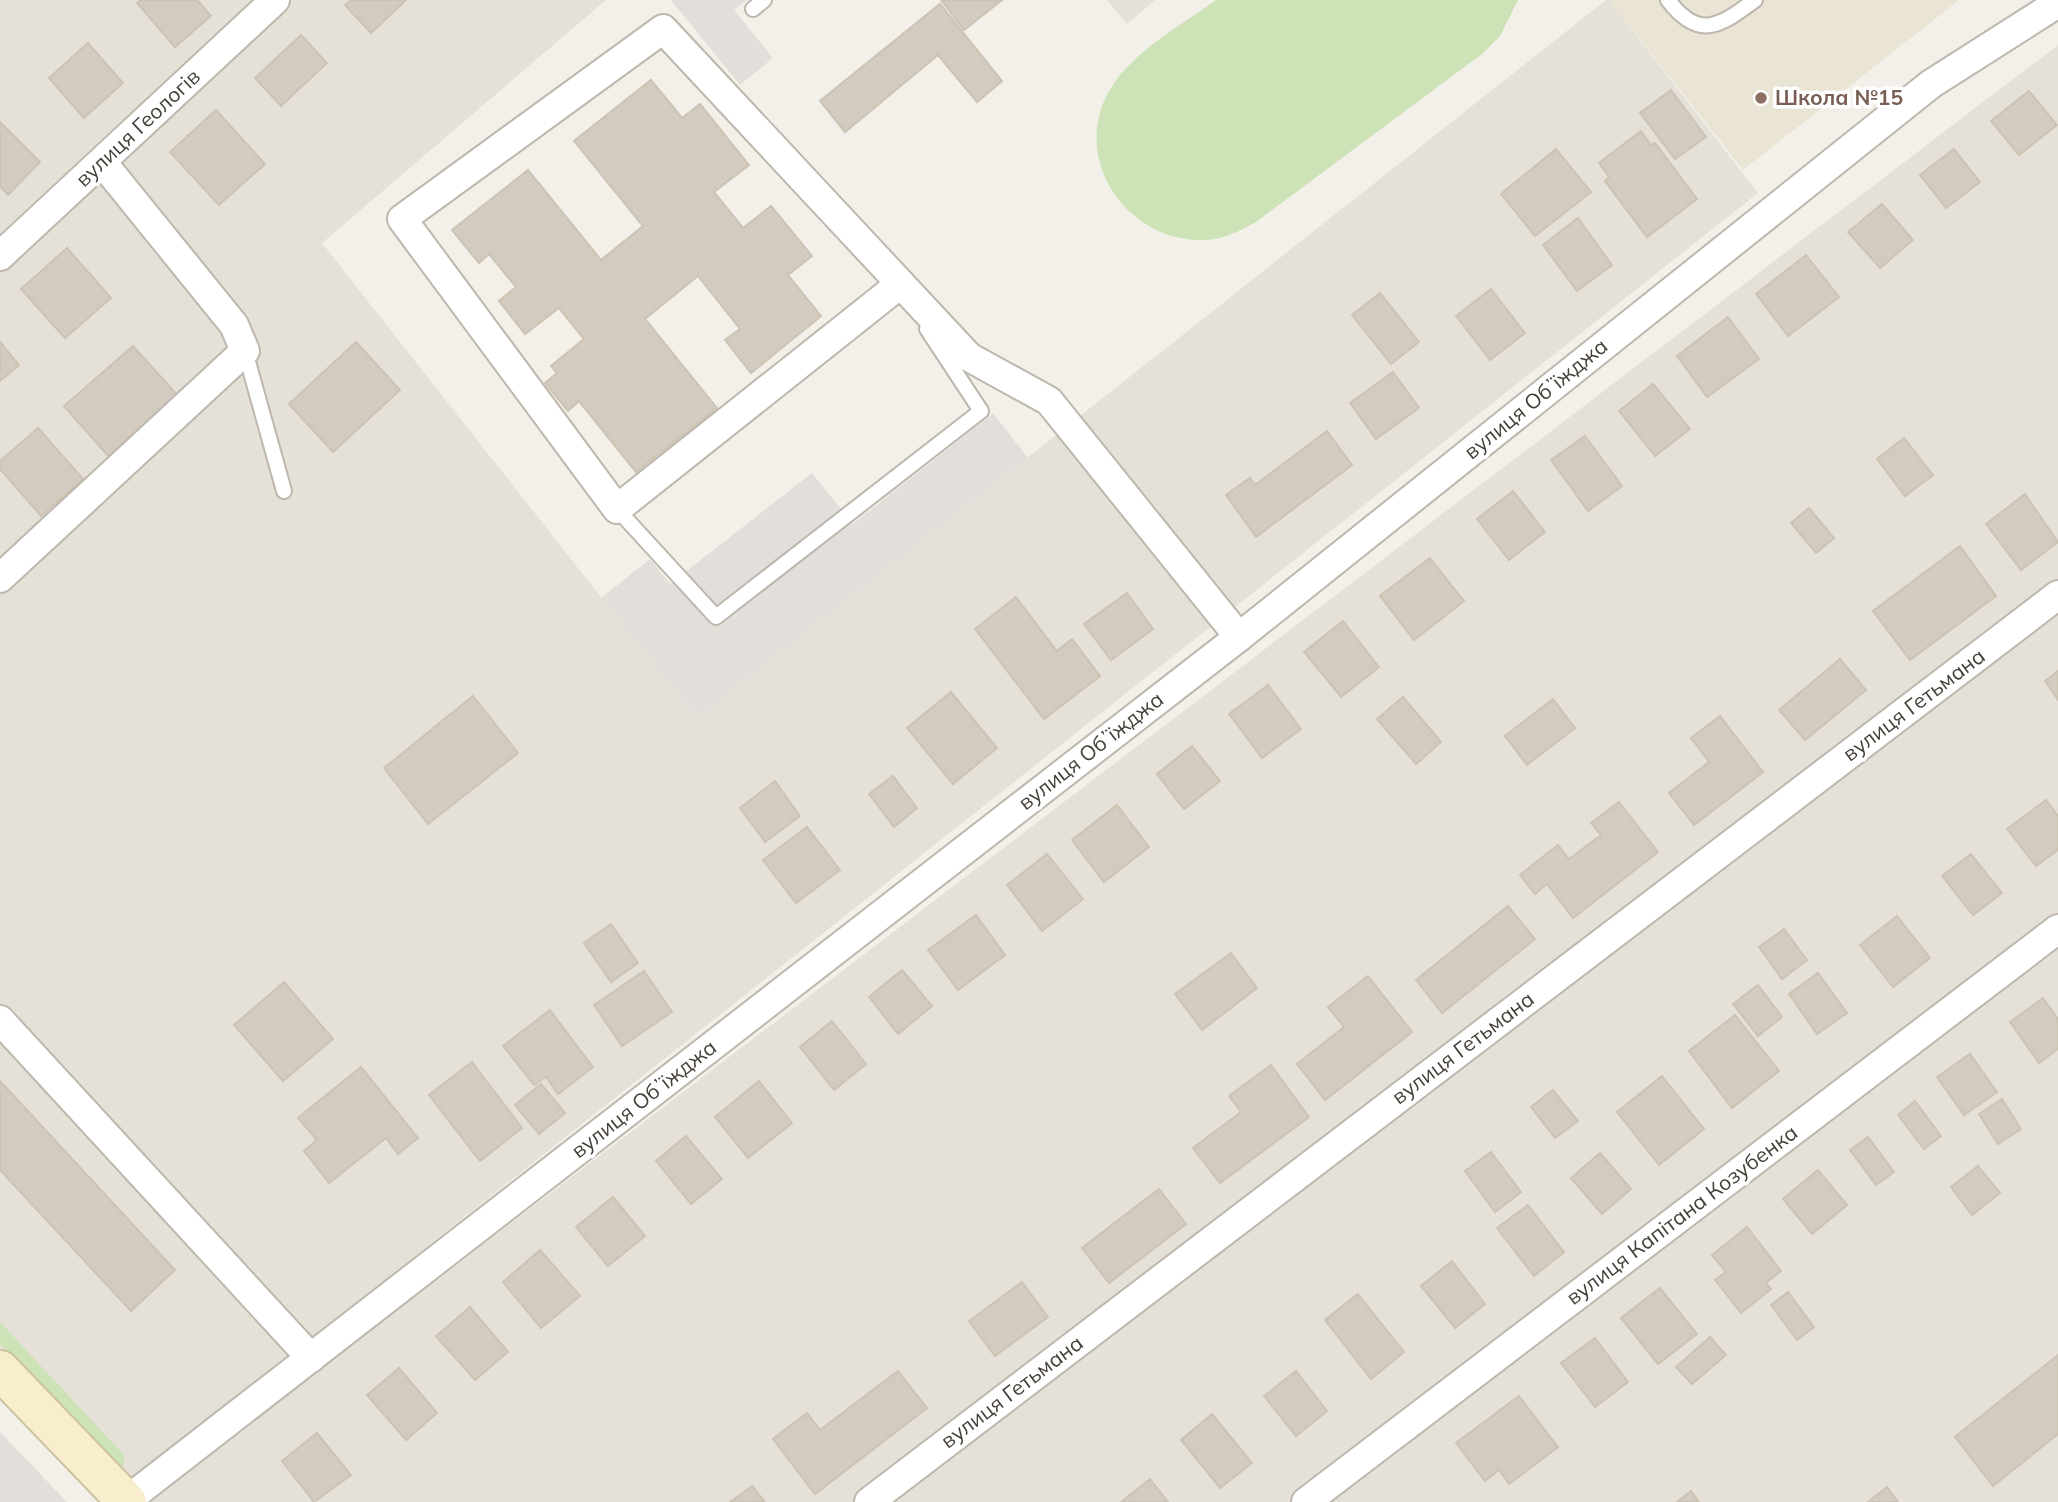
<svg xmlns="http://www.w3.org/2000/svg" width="2058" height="1502" font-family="Mulish,sans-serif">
<rect width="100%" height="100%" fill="#f2f0e9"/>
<g fill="#e6e1d8">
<polygon points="0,0 606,0 322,243 697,719 1606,0 1609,0 1758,193 126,1485 0,1350"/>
<polygon points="1107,0 1155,0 1127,24"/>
<polygon points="2058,45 2058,1502 145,1502"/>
</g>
<g fill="#e2dfda">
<polygon points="671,0 747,0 734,10 773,58 740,85"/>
<polygon points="993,413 1028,458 697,719 601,598 650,559 670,584 812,473 853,524"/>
<polygon points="0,1432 67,1502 0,1502"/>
</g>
<polygon fill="#eae4d5" points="1609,0 1959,0 1743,170"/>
<g fill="#cee2b7">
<path d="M1216 0H1518L1500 36 1482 54 1256 222C1240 231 1224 239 1206 240 1133 244 1074 168 1105 99 1125 55 1179 27 1216 0Z"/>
<polygon points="0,1322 124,1455 124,1466 116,1467 0,1344"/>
</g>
<g fill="#d3cbc0" stroke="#cdc3b4" stroke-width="2">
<polygon points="141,0 197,0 211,16 175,47 137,3"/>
<polygon points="351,0 406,0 371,33 345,5"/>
<polygon points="941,0 1002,0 964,30"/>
<polygon points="940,4 1002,81 977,102 938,55 845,132 820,101"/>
<polygon points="301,35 327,63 281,106 255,78"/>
<polygon points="88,43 123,83 84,118 49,78"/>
<polygon points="651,80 682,118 700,104 749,165 714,192 743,228 771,206 812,256 788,275 821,316 751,373 725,340 740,329 698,276 645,319 717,408 636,472 579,401 568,411 545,383 557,373 551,366 584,339 559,308 525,334 499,301 516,287 489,254 479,263 452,230 528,170 601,260 643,226 574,141"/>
<polygon points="1671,90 1706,137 1675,159 1640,113"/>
<polygon points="2029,91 2057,125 2019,155 1991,121"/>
<polygon points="216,110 265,164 219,205 170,152"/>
<polygon points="0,122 40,162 8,195 0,186"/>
<polygon points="1641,131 1651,145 1655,143 1697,199 1647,237 1605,181 1609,177 1599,163"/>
<polygon points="1556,149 1591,192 1535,236 1501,194"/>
<polygon points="1954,149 1980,182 1946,208 1920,175"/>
<polygon points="1882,204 1913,240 1880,268 1848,232"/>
<polygon points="1578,218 1612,265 1577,291 1543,245"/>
<polygon points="67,248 111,298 65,338 21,289"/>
<polygon points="1806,255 1839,297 1788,336 1756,294"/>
<polygon points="1491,289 1525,333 1490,360 1456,316"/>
<polygon points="1380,293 1419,342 1391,364 1352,315"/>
<polygon points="1728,317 1759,359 1707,397 1677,356"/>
<polygon points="0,342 19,365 0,381"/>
<polygon points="356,342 400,390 333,452 289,404"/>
<polygon points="133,346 179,397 110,458 64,406"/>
<polygon points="1393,372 1419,408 1376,439 1350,403"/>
<polygon points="1653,384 1690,429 1655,456 1619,411"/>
<polygon points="38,428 83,479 41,516 0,469 0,461"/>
<polygon points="1327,431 1352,465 1256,537 1226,495 1250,478 1255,485"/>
<polygon points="1585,436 1622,486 1588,511 1551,460"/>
<polygon points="1904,438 1933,475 1905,496 1877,459"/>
<polygon points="1513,491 1545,532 1509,560 1477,519"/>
<polygon points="2025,494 2058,542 2021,570 1986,524"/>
<polygon points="1809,508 1834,538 1816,553 1791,523"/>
<polygon points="1960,546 1996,596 1910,660 1873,611"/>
<polygon points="1430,558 1464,601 1414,640 1380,596"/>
<polygon points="1127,593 1153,629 1111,660 1084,624"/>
<polygon points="1016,597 1057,651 1072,639 1100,676 1044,719 975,629"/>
<polygon points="1343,621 1379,667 1341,697 1304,652"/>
<polygon points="1840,659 1866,690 1805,740 1779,710"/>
<polygon points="2058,671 2058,700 2045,681"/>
<polygon points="1268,685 1301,729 1262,758 1229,714"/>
<polygon points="951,692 997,748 953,784 907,728"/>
<polygon points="473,696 518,753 428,824 384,768"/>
<polygon points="1403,697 1441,742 1416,764 1377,719"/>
<polygon points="1553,699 1575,728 1527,765 1505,736"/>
<polygon points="1720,716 1763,772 1694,825 1669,793 1709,762 1691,738"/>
<polygon points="1192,746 1220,781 1184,809 1157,774"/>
<polygon points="893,776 917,808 894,827 869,794"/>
<polygon points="775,781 800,816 765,842 740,808"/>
<polygon points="2046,800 2058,816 2058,850 2036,866 2007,829"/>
<polygon points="1619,802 1658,852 1573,918 1547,884 1535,894 1520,875 1558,845 1569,859 1601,835 1591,823"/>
<polygon points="1117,805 1149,847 1104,882 1072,840"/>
<polygon points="807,827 840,870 796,903 763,860"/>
<polygon points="1047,854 1083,899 1042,931 1007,885"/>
<polygon points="1971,854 2002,893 1973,915 1942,876"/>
<polygon points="1508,906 1535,939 1442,1013 1416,980"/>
<polygon points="976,915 1005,955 958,990 928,950"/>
<polygon points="1897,916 1930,958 1893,987 1860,945"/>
<polygon points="611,924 638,963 611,982 584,943"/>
<polygon points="1784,929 1807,960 1782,979 1759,947"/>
<polygon points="1231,953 1257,988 1202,1030 1175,994"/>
<polygon points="902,970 932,1006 898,1034 869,997"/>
<polygon points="644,971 672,1012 622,1046 594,1005"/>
<polygon points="1818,973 1847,1013 1817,1034 1789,994"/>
<polygon points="1368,976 1412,1032 1325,1100 1297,1064 1344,1027 1328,1007"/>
<polygon points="284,982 333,1039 283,1081 234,1025"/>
<polygon points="1758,985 1782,1017 1758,1036 1733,1004"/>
<polygon points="2043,998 2058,1019 2058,1049 2039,1063 2010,1022"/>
<polygon points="550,1010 593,1067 558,1094 546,1077 534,1085 503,1046"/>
<polygon points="1735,1015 1779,1071 1732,1108 1689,1051"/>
<polygon points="832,1021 866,1064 834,1090 800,1047"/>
<polygon points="1970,1054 1997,1092 1964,1115 1937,1077"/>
<polygon points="472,1062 522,1128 480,1161 429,1095"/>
<polygon points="1271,1065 1309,1117 1220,1183 1193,1148 1241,1112 1229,1096"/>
<polygon points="361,1067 418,1138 398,1154 386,1138 329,1183 304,1151 317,1140 298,1118"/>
<polygon points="1662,1076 1704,1129 1659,1165 1617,1112"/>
<polygon points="0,1081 175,1270 131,1311 0,1170"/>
<polygon points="759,1081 792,1123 748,1158 715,1117"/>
<polygon points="541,1084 565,1113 539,1134 515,1105"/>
<polygon points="1553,1090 1578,1121 1555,1138 1531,1107"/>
<polygon points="2002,1099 2021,1129 1998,1144 1979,1114"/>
<polygon points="1915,1101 1941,1136 1924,1149 1898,1115"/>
<polygon points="686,1136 722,1179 691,1204 656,1161"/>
<polygon points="1868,1137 1894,1172 1876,1185 1850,1150"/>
<polygon points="1491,1152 1521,1192 1495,1212 1465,1171"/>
<polygon points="1600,1153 1631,1189 1602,1214 1571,1178"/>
<polygon points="1978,1166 2000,1193 1972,1215 1951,1187"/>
<polygon points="1818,1170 1847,1205 1812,1234 1783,1199"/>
<polygon points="1159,1189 1186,1224 1109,1283 1082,1248"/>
<polygon points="613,1197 645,1236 608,1266 576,1227"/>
<polygon points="1528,1205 1564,1252 1534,1276 1497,1228"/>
<polygon points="1747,1227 1781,1271 1766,1283 1771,1289 1741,1313 1715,1280 1726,1272 1712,1255"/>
<polygon points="540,1250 580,1296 541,1328 503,1282"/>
<polygon points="1452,1261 1485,1304 1455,1328 1421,1286"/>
<polygon points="1022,1282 1048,1317 995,1356 969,1321"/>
<polygon points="1660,1288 1697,1334 1658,1364 1621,1318"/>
<polygon points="1788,1292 1814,1327 1797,1340 1771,1305"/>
<polygon points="1358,1294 1404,1352 1371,1379 1325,1320"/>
<polygon points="470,1307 508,1352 475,1380 436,1336"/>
<polygon points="1710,1337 1726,1355 1692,1384 1676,1367"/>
<polygon points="1595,1338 1628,1382 1595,1407 1561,1363"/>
<polygon points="2058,1355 2058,1434 1993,1486 1955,1437"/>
<polygon points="399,1368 437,1413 406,1440 367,1395"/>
<polygon points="898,1371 927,1408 815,1494 773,1439 807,1413 820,1430"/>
<polygon points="1296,1371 1327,1411 1296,1436 1264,1396"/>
<polygon points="1519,1396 1558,1447 1509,1484 1499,1470 1485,1481 1456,1443"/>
<polygon points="1212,1414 1252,1463 1220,1488 1181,1440"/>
<polygon points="317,1433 351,1475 314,1502 282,1461"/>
<polygon points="1150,1479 1168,1502 1121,1502"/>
<polygon points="752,1486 765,1502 730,1502"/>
<polygon points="1887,1487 1898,1502 1868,1502"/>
<polygon points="1691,1491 1699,1502 1677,1502"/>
</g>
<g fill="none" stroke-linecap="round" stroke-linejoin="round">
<defs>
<g id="lane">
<path d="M1668 0C1699 41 1720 26 1755 0"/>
<polyline points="753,9 764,0"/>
<polyline points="245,351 284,491"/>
<polyline points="617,509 716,617 981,411 927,329"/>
</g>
<g id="street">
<polyline points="0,256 275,0"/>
<polyline points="899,285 617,509 402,219 663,29 969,357 1049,401 1239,637"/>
<polyline points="0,578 245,351 234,325 102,162"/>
<polyline points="0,1020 311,1358"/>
<polyline points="126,1501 1239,637 1931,84 2058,3"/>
<polyline points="869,1502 2058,595"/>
<polyline points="1306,1502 2058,929"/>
</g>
<polyline id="secondary" points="0,1370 127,1502"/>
</defs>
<use href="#lane" stroke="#bdb7ad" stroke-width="18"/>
<use href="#street" stroke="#bdb7ad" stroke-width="32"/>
<use href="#secondary" stroke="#ccc19e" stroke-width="42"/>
<use href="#lane" stroke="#fff" stroke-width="14"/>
<use href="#street" stroke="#fff" stroke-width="28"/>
<use href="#secondary" stroke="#f8eecd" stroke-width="38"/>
</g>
<circle fill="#8d6e63" stroke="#fff" stroke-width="2.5" cx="1761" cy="98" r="7"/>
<g text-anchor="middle" stroke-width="7" stroke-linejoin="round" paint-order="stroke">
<g font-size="21" font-weight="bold" fill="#785e54" stroke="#fff" text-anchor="start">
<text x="1775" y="105">Школа №15</text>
</g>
<g font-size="21" fill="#454038" stroke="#fff">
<text transform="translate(138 128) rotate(-43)" y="7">вулиця Геологів</text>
<text transform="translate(1536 399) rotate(-39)" y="7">вулиця Обʼїжджа</text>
<text transform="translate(1914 705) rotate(-37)" y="7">вулиця Гетьмана</text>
<text transform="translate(1091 751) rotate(-38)" y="7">вулиця Обʼїжджа</text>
<text transform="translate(1463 1048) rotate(-37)" y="7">вулиця Гетьмана</text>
<text transform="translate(644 1099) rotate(-38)" y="7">вулиця Обʼїжджа</text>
<text transform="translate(1682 1215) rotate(-37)" y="7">вулиця Капітана Козубенка</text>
<text transform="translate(1012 1392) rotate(-37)" y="7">вулиця Гетьмана</text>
</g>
</g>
</svg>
